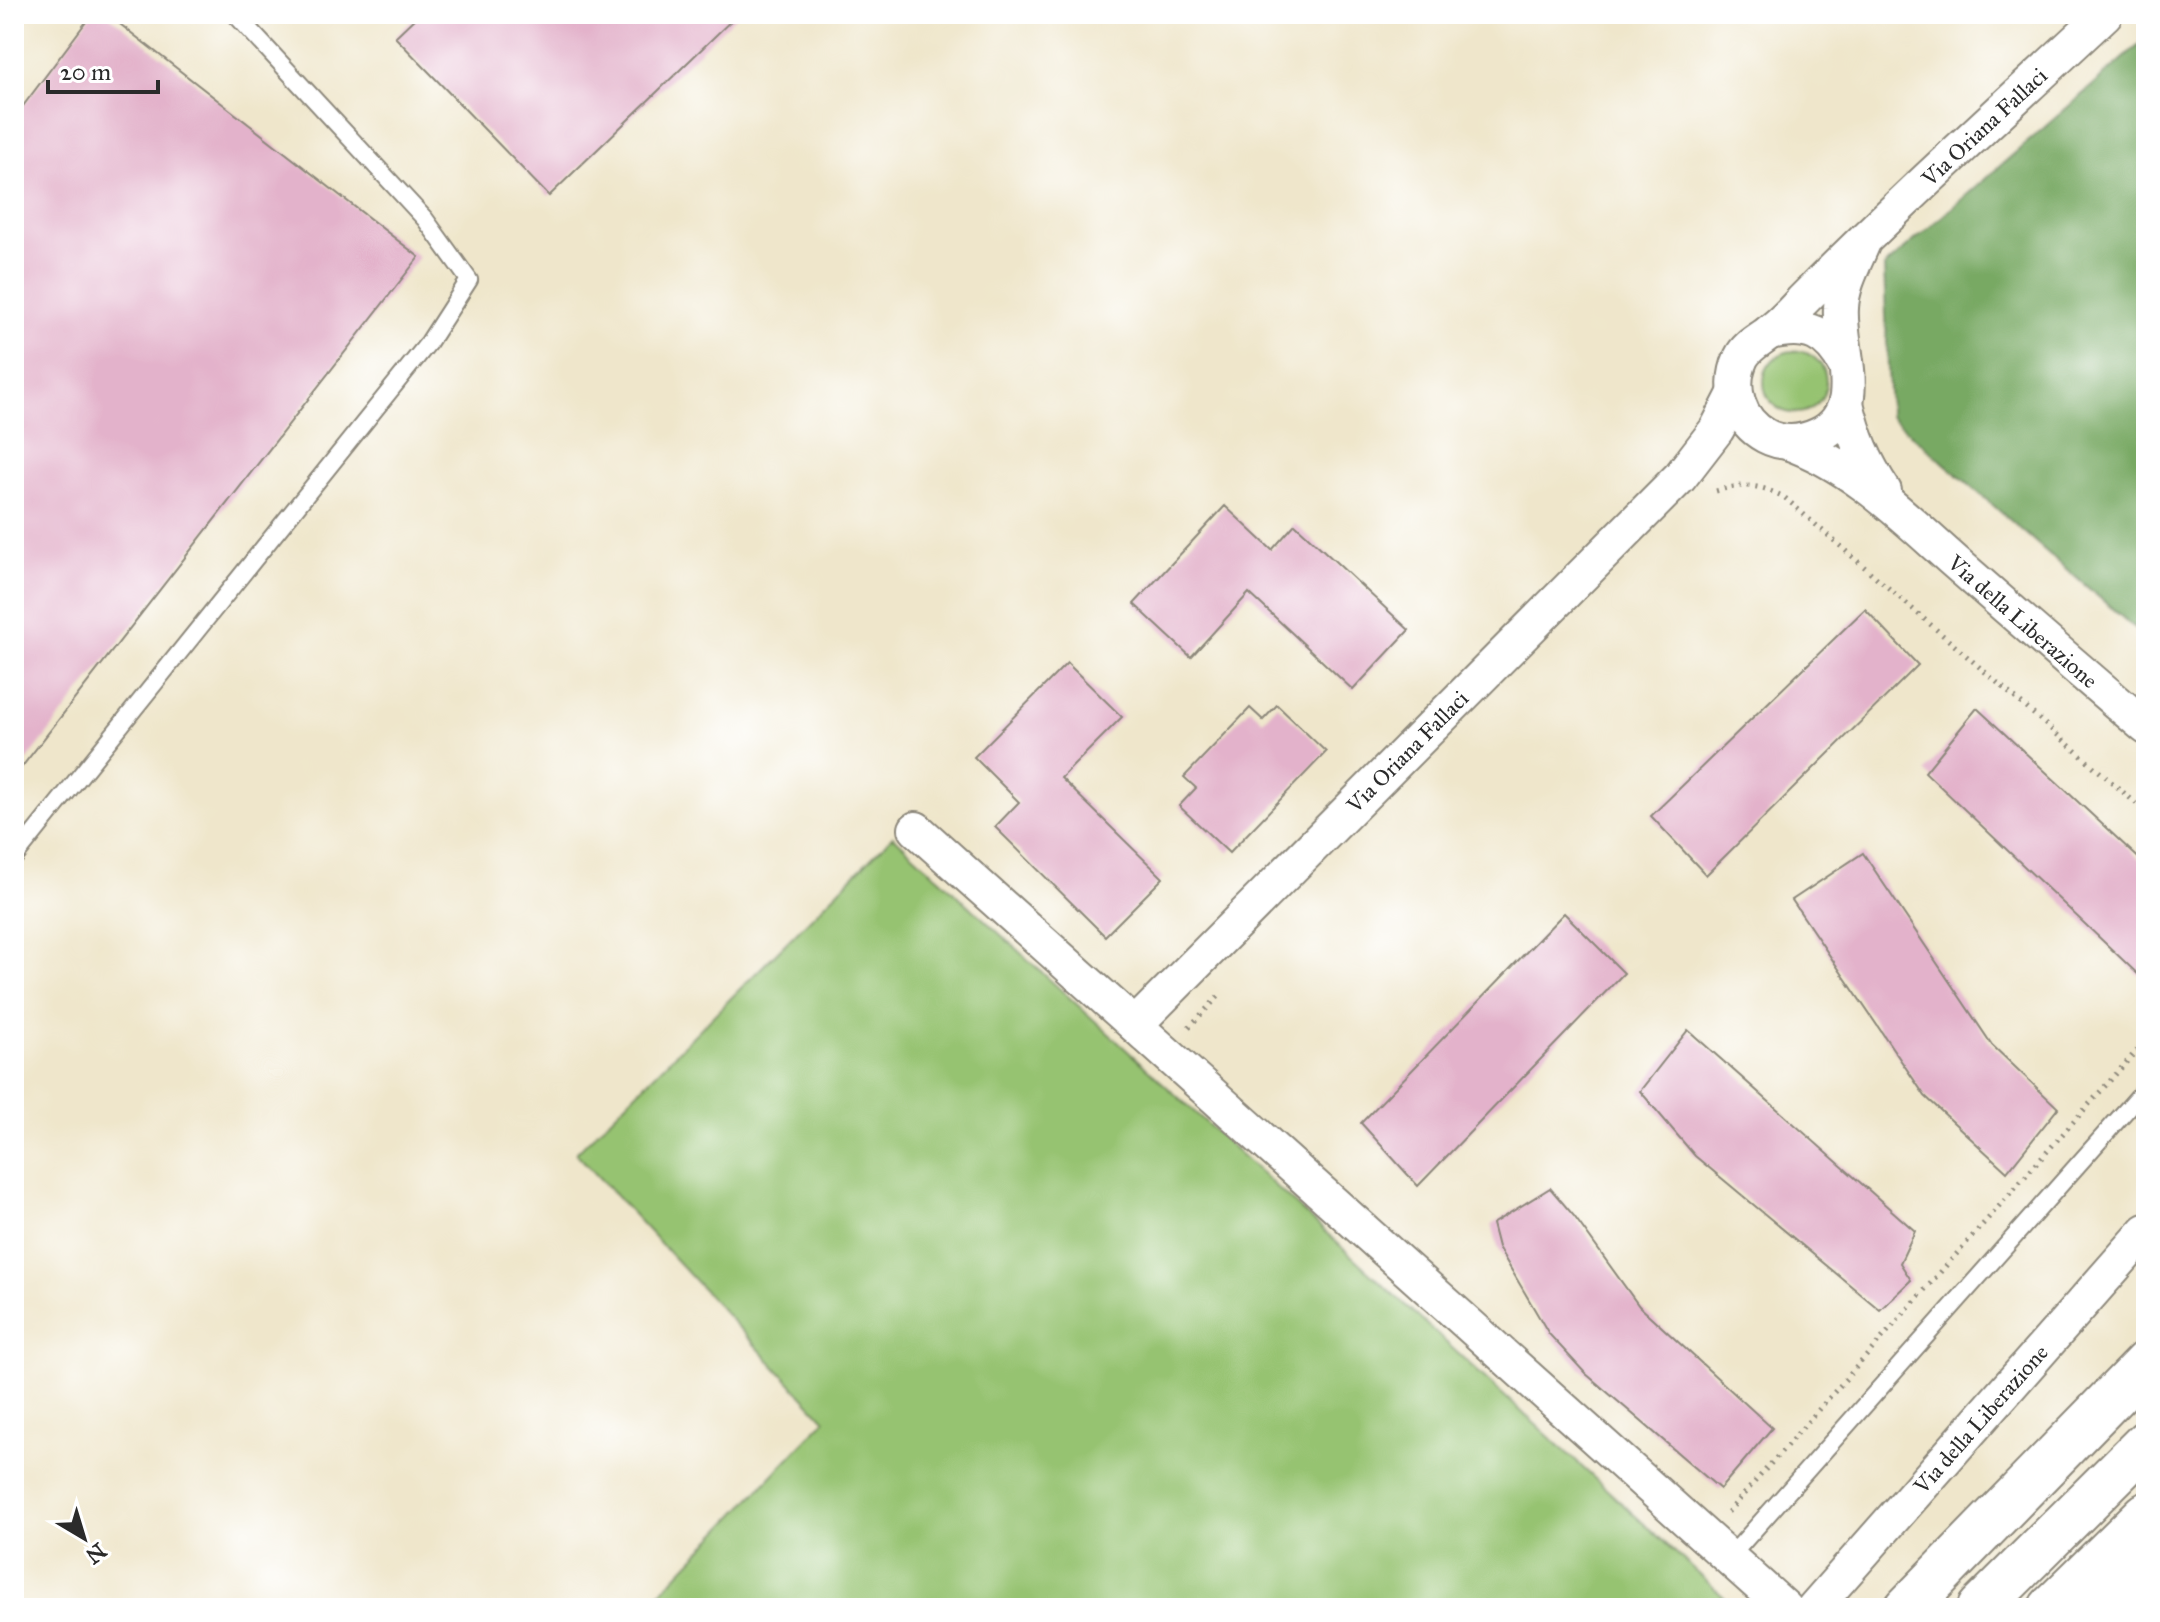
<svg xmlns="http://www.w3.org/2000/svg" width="2160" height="1622" font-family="'IM FELL Great Primer',serif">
<rect width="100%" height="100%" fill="#fff"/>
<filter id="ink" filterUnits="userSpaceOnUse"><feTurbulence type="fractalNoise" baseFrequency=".0125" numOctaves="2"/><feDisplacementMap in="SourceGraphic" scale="16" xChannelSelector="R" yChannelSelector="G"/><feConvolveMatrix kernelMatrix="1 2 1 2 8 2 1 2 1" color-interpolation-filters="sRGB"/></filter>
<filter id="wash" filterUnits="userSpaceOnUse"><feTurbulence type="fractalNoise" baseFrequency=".006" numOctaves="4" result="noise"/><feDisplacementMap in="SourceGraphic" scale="32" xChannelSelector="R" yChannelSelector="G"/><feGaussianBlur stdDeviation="1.8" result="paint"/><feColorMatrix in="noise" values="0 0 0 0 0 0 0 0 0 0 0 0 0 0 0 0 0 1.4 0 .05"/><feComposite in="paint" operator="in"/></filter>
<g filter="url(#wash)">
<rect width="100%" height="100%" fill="#efe6cb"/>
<g fill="#96c371" stroke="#60774e" stroke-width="2">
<circle cx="1795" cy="382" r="31"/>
<polygon points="893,836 1736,1608 646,1608 825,1420 576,1153"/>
</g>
<polygon fill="#78a963" stroke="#526a47" stroke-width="2" points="2146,39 2146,638 1890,416 1884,267"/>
<g id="blocks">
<g fill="#e3b2cb">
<polygon points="92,14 107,14 419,257 14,777 14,111 17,114"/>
<polygon points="419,14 738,14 549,196 395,37"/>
<polygon points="1225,506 1272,550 1295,524 1409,630 1353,690 1249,593 1191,657 1134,604"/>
<polygon points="1865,609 1918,665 1706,875 1651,816"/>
<polygon points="1067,663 1122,717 1061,778 1163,878 1105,936 995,827 1019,802 974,757"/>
<polygon points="1277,705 1326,752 1229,853 1179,806 1196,788 1184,777 1250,708 1263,720"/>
<polygon points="1977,708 2146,865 2146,982 1925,772"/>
<polygon points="1863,853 1992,1045 2058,1108 2007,1172 1925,1096 1792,900"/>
<polygon points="1564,913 1624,973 1418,1186 1361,1123"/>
<polygon points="1688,1030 1915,1231 1900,1263 1911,1280 1880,1310 1695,1156 1640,1091"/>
<polygon points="1550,1188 1574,1216 1639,1306 1772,1428 1720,1489 1585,1373 1549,1334 1498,1247 1492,1224"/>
</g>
</g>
</g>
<g filter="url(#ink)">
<use href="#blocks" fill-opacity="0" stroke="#8d887b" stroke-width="2"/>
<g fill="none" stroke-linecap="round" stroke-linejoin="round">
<defs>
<g id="lane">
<polyline points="14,858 429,342 469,280 425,219 235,14"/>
<polyline points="1729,1558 2146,1088"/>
</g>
<g id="street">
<path id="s1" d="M1864 240C1855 262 1842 284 1841 308 1838 349 1869 411 1819 435 1802 443 1783 445 1766 436 1738 421 1728 387 1741 358 1748 344 1761 340 1772 330 1783 322 1793 311 1802 301 1900 202 2004 109 2105 14"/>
<path d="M1770 332C1808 323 1828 333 1846 366"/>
<path d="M1846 403C1854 437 1865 463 1884 491"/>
<path id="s2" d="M1787 442C1853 465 1904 517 1955 562 2019 618 2082 673 2146 727"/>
<polyline points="916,829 1785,1608"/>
<path id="s3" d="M1135 1025 1680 477 1717 429 1735 394"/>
<path id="s4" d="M1814 1608 2146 1231"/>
</g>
<g id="highway">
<polyline points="1907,1608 2146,1363"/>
<polyline points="1980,1608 2146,1443"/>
<polyline points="2051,1608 2146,1515"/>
<polyline points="2105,1608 2146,1573"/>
</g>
</defs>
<use href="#lane" stroke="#8d887b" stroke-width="20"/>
<use href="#street" stroke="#8d887b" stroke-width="38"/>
<use href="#highway" stroke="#8d887b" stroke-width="48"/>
<g stroke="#8d887b" stroke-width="5" stroke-dasharray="2 6" stroke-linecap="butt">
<path d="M1716 491C1744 483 1758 484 1784 497L2146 812"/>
<polyline points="1189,1027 1221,994"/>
<polyline points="1728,1512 2146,1040"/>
</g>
<use href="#lane" stroke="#fff" stroke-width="16"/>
<use href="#street" stroke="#fff" stroke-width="34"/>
<use href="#highway" stroke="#fff" stroke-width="44"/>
</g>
</g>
<g text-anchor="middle" stroke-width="6" stroke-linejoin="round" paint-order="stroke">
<g font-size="22" fill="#2b2b2b" stroke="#fff">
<text dy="8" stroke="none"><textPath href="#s1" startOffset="692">Via Oriana Fallaci</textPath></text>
<text dy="8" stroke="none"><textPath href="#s2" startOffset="298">Via della Liberazione</textPath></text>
<text dy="8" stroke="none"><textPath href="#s3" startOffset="386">Via Oriana Fallaci</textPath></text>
<text dy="8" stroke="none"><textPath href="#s4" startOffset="252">Via della Liberazione</textPath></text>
</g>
</g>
<rect width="2160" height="1622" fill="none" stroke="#fff" stroke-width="48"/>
<g transform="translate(84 1538) rotate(142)" stroke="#ffffff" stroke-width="6" paint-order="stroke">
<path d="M0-6L14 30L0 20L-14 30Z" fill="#2b2b2b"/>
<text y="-12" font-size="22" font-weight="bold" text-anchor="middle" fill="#2b2b2b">N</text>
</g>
<path d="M48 80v12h110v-12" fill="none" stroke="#2b2b2b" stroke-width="4"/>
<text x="60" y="80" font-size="24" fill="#2b2b2b" stroke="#ffffff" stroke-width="6" paint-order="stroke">20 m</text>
</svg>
